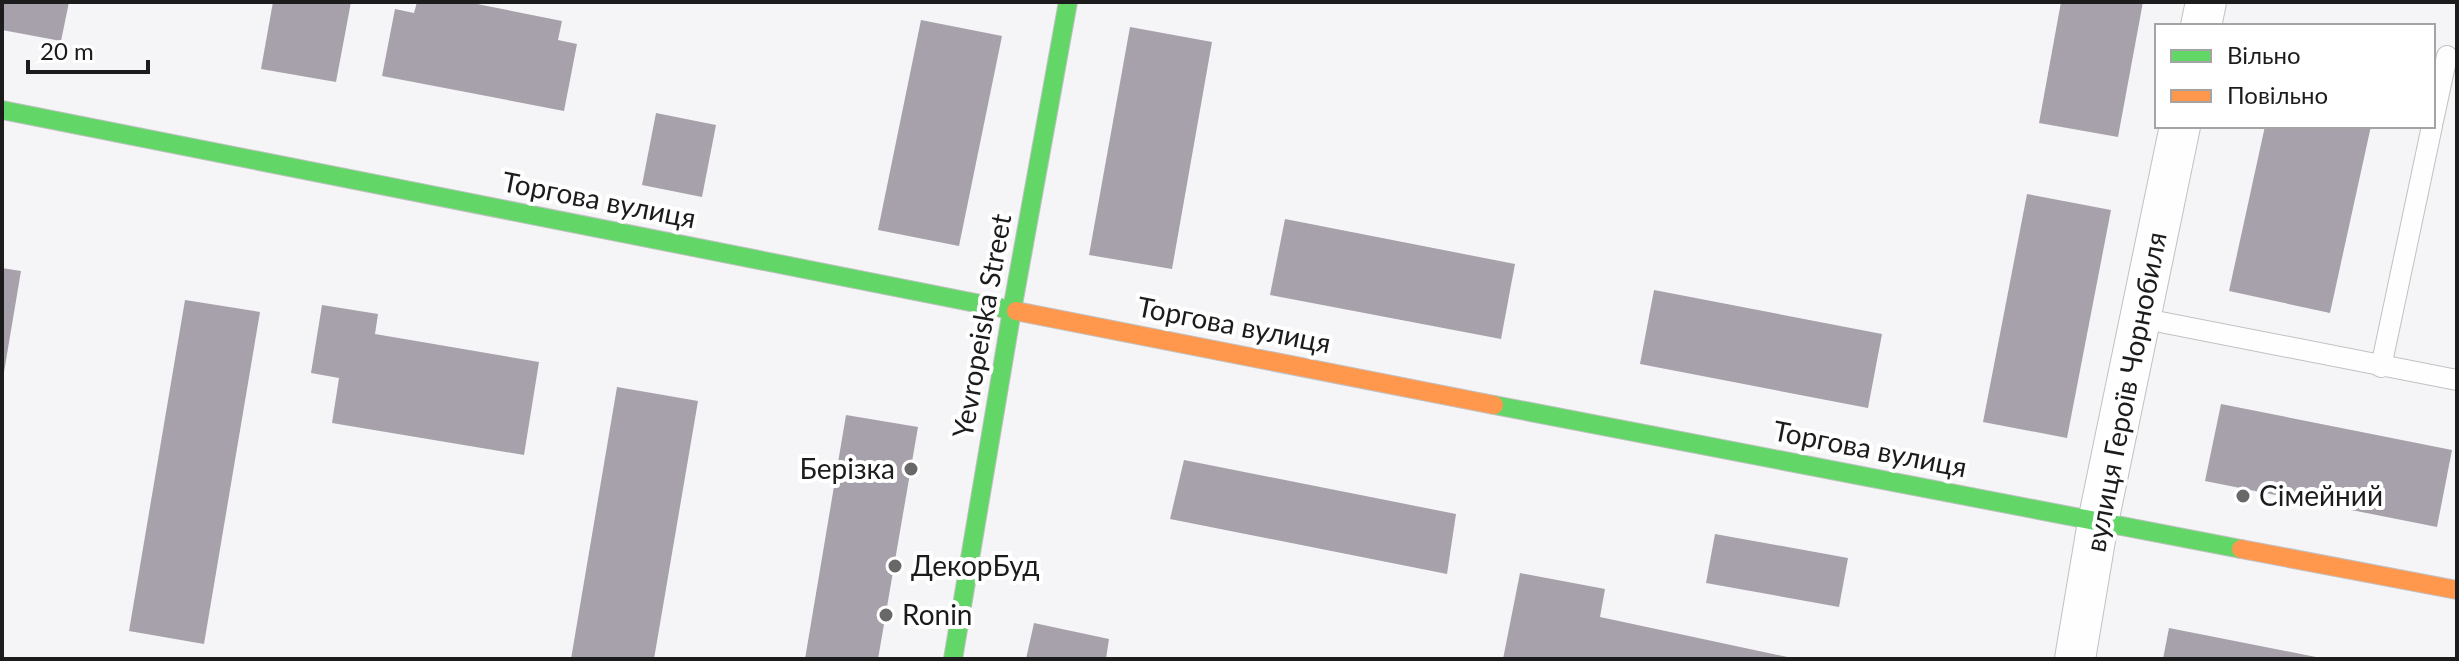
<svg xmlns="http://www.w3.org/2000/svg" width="2459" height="661" font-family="Lato,sans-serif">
<rect width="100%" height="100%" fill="#f5f5f7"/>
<g fill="#a7a1ab">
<polygon points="2,2 69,2 61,41 2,30"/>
<polygon points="273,2 351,2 336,82 261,69"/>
<polygon points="417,2 467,2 562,21 558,40 577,44 564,111 382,76 395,9 414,13"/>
<polygon points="2061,2 2143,2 2118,137 2039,123"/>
<polygon points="921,20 1002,36 959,246 878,230"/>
<polygon points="1130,27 1212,42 1172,269 1089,255"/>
<polygon points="656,113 716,125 702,197 642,185"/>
<polygon points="2265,126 2371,126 2330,313 2229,291"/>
<polygon points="2027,194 2111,210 2067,438 1983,422"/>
<polygon points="1285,219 1515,264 1501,339 1270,295"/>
<polygon points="2,268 21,271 4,372 2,372"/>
<polygon points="1654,290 1882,334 1868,408 1640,364"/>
<polygon points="185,300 260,312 204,644 129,631"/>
<polygon points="322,305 378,314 375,334 539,362 524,455 332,423 339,378 311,373"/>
<polygon points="617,387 698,401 654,659 571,659"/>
<polygon points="2221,404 2452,450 2437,527 2205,481"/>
<polygon points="846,415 918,427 878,659 805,659"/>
<polygon points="1184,460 1456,514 1447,574 1170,519"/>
<polygon points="1715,534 1848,558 1839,607 1706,583"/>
<polygon points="1520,573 1605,589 1600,617 1797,659 1503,659"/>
<polygon points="1034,623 1109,639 1106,659 1026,659"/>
<polygon points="2169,628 2321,658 2321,659 2163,659"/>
</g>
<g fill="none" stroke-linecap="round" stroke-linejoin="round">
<defs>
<g id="lane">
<polyline points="2433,121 2447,56"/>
<polyline points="2140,318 2457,380"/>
<polyline points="2381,367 2432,126"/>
</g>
<g id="street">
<polyline points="2201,26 2206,2"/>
<polyline points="2075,659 2098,522 2180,126"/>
</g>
<g id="fast">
<polyline points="2,110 1016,311"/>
<polyline points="1494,405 2241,549"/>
<polyline points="953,659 1012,310 1068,2"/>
</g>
<g id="slow">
<polyline points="1016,311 1494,405"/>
<polyline points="2241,549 2457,590"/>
</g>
</defs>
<use href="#lane" stroke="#c1c1c3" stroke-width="22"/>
<use href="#street" stroke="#c1c1c3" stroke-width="42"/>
<use href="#fast" stroke="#c1c1c3" stroke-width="20"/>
<use href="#slow" stroke="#c1c1c3" stroke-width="20"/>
<use href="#lane" stroke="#fefefe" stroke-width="20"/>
<use href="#street" stroke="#fefefe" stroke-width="40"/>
<use href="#fast" stroke="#63d668" stroke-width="18"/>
<use href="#slow" stroke="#ff974d" stroke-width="18"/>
</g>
<g fill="#686869" stroke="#fff" stroke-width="3">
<circle cx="911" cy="469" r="8"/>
<circle cx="2243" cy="496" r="8"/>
<circle cx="895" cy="566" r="8"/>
<circle cx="886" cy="615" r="8"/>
</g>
<g text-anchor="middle" stroke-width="8" stroke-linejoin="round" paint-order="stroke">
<g font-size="28" fill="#1c1c1d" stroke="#fff">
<text transform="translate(599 200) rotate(11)" y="10">Торгова вулиця</text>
<text transform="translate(1234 325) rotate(11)" y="10">Торгова вулиця</text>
<text transform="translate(982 326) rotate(-80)" y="10">Yevropeiska Street</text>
<text transform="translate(2126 392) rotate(-79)" y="10">вулиця Героїв Чорнобиля</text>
<text transform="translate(1870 449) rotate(11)" y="10">Торгова вулиця</text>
</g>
<g font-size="28" fill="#1c1c1d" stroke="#fff" text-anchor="start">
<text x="895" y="479" text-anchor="end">Берізка</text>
<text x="2259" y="506">Сімейний</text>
<text x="911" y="576">ДекорБуд</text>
<text x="902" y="625">Ronin</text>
</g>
</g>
<rect width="2459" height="661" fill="none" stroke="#1c1c1d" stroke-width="8"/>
<rect x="2155" y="24" width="280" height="104" fill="#ffffff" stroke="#a4a4a5" stroke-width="2"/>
<rect x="2171" y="50" width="40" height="12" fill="#63d668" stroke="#a4a4a5" stroke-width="2"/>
<text x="2227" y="64" font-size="24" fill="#1c1c1d">Вільно</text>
<rect x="2171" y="90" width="40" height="12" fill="#ff974d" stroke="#a4a4a5" stroke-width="2"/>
<text x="2227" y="104" font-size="24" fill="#1c1c1d">Повільно</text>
<path d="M28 60v12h120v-12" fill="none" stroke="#1c1c1d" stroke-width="4"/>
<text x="40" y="60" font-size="24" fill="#1c1c1d" stroke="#ffffff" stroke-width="6" paint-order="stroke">20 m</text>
</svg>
